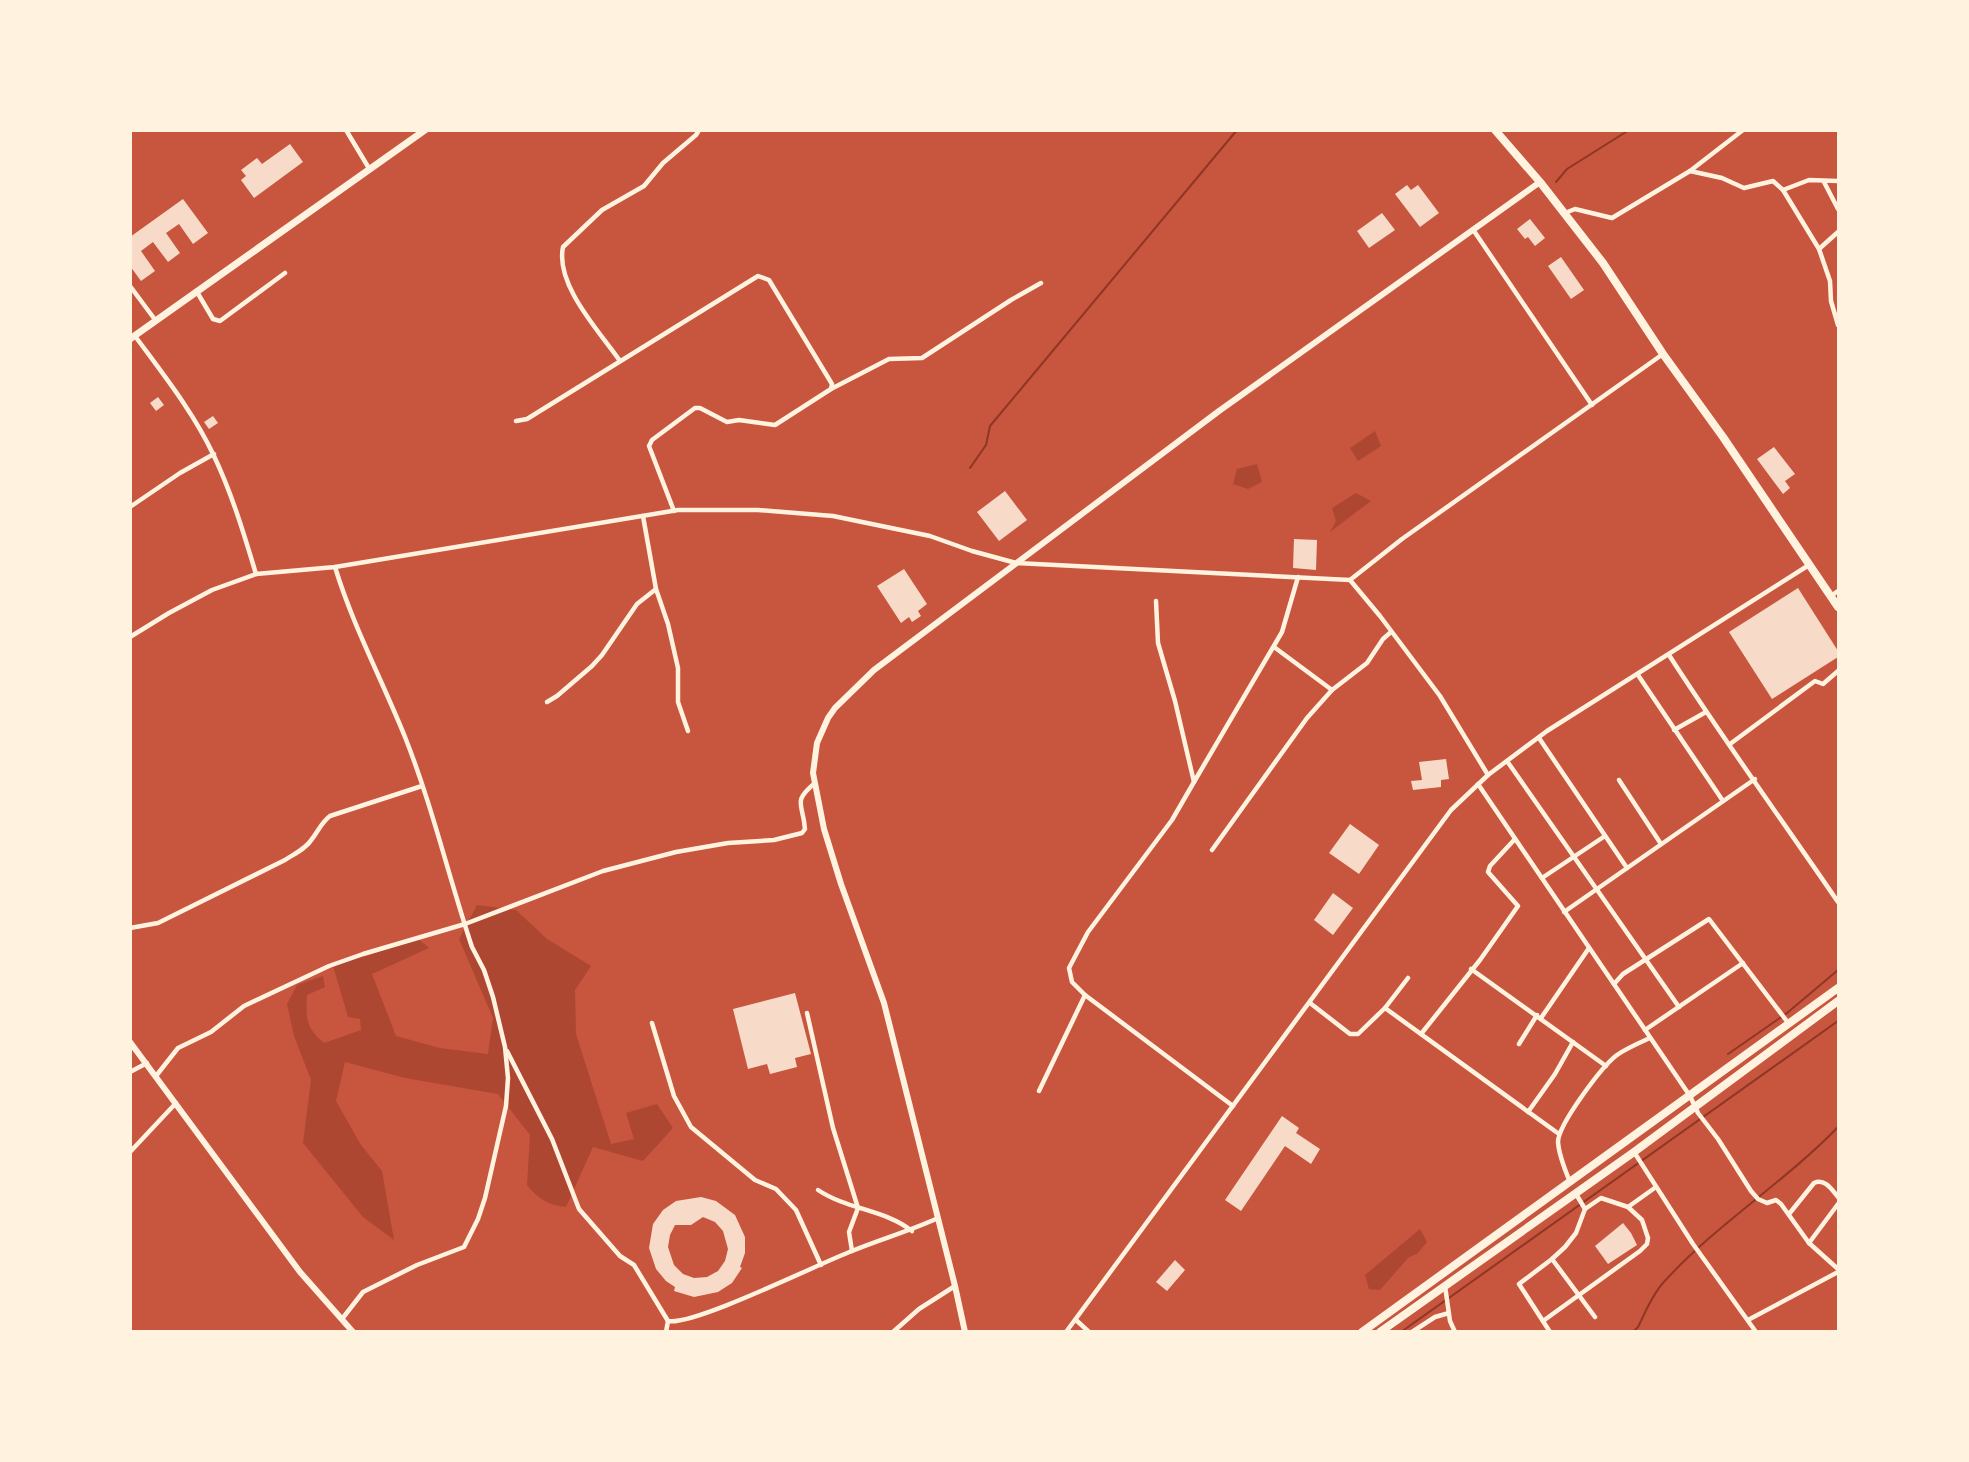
<svg xmlns="http://www.w3.org/2000/svg" width="1969" height="1462" font-family="Merriweather,serif">
<rect width="100%" height="100%" fill="#c8553d"/>
<g fill="#ae4732">
<polygon points="1375,431 1381,446 1358,461 1350,448"/>
<polygon points="1257,464 1262,482 1248,489 1233,484 1237,469"/>
<polygon points="1356,493 1371,501 1330,532 1336,521 1332,508"/>
<path d="M477 905 516 910 547 939 591 966 575 990 576 1034 611 1144 634 1139 626 1113 657 1104 673 1128 643 1161 593 1147 566 1207C548 1205 538 1199 527 1185L530 1135 498 1094 405 1078 345 1062 336 1101 361 1145 382 1171 394 1240 363 1217 303 1143 311 1080 294 1036 287 1004 297 985 323 976 325 987 307 995C306 1018 305 1027 324 1043L361 1030 360 1019 348 1017 333 966 373 954 416 937 429 948 372 974 396 1036 440 1048 488 1054 493 1018 459 939Z"/>
<polygon points="1420,1229 1427,1242 1417,1254 1409,1257 1380,1290 1369,1289 1365,1275"/>
</g>
<g fill="none" stroke-linecap="round" stroke-linejoin="round">
<g stroke="#8f3625" stroke-width="2">
<polyline points="1556,182 1567,169 1629,130"/>
<polyline points="970,468 986,445 990,426 1237,130"/>
<polyline points="1728,1054 1787,1013 1838,970"/>
<polyline points="1401,1332 1838,1021"/>
<path d="M1633 1332 1638 1327C1645 1313 1652 1295 1663 1283 1715 1225 1784 1183 1838 1127"/>
</g>
</g>
<g fill="#f7dbc8" fill-rule="evenodd">
<polygon points="290,144 303,162 254,198 241,180 246,176 241,170 257,158 262,164"/>
<polygon points="1407,185 1411,190 1418,185 1439,213 1420,227 1395,194"/>
<polygon points="183,199 208,233 193,244 179,224 166,233 180,253 168,262 153,242 141,251 155,271 141,281 130,266 130,237"/>
<polygon points="1382,213 1395,230 1369,248 1357,231"/>
<polygon points="1530,219 1545,238 1535,246 1528,237 1525,239 1517,229"/>
<polygon points="1561,257 1584,290 1571,299 1548,266"/>
<polygon points="158,397 164,405 156,411 150,403"/>
<polygon points="213,416 218,423 209,429 204,422"/>
<polygon points="1774,447 1795,474 1785,481 1790,488 1783,494 1757,459"/>
<polygon points="1005,491 1027,520 999,541 977,512"/>
<polygon points="1294,539 1317,540 1316,570 1293,568"/>
<polygon points="904,569 927,604 918,611 921,616 912,622 909,617 901,623 877,586"/>
<polygon points="1798,588 1838,651 1838,657 1772,699 1729,632"/>
<polygon points="1446,759 1449,779 1441,780 1441,787 1413,790 1411,781 1422,780 1419,762"/>
<polygon points="1350,824 1379,845 1359,874 1329,853"/>
<polygon points="1333,893 1353,908 1333,935 1314,920"/>
<polygon points="795,993 811,1054 795,1058 797,1067 770,1074 767,1064 748,1069 733,1009"/>
<polygon points="1282,1116 1299,1128 1296,1133 1320,1149 1311,1164 1285,1146 1241,1211 1225,1200"/>
<path d="M701 1197 716 1201 735 1215 745 1237V1253L740 1267 742 1268 732 1283 718 1292 694 1297 674 1291 675 1287 666 1281 656 1269 649 1248 653 1224 663 1210 676 1201ZM703 1217 715 1222 723 1231 728 1249 725 1261 718 1271 707 1277 694 1278 683 1274 674 1265 668 1247 670 1235 675 1225H691Z"/>
<polygon points="1623,1223 1631,1233 1637,1245 1608,1264 1595,1246"/>
<polygon points="1175,1260 1185,1270 1167,1291 1156,1282"/>
</g>
<g fill="none" stroke-linecap="round" stroke-linejoin="round">
<g stroke="#fff3e0" stroke-width="4.5">
<polyline points="346,130 370,170"/>
<polyline points="1690,171 1722,178 1744,188 1773,181 1783,190 1819,249 1830,281 1831,301 1838,325"/>
<polyline points="1824,182 1838,209"/>
<polyline points="1783,190 1809,180 1838,181"/>
<polyline points="1565,213 1575,209 1612,218 1690,171 1743,130"/>
<polyline points="1474,231 1592,405"/>
<polyline points="1819,249 1838,232"/>
<polyline points="130,286 156,321"/>
<polyline points="197,292 213,319 220,321 285,273"/>
<path d="M135 336C163 374 194 413 214 456 232 494 244 534 256 574"/>
<path d="M620 361C600 332 555 285 563 247L602 210 644 186 663 163 696 135 699 130"/>
<polyline points="516,421 527,419 758,276 769,280 832,384 831,389"/>
<polyline points="130,507 180,473 214,454"/>
<polyline points="674,511 649,446 652,440 695,408 700,408 727,422 739,420 775,425 831,389 889,359 922,358 1011,300 1041,283"/>
<polyline points="643,516 656,589 668,624 678,668 678,702 688,731"/>
<path d="M335 567C353 626 382 680 405 737 432 805 449 878 472 947L484 970 493 997 505 1047 508 1078 506 1106 485 1198 478 1219 464 1247 417 1265 363 1292 342 1319"/>
<polyline points="1350,580 1402,539 1663,354"/>
<polyline points="1831,596 1838,591"/>
<polyline points="1156,601 1158,643 1175,701 1194,782"/>
<polyline points="130,637 169,613 212,590 256,574 335,567 678,510 758,510 833,516 930,536 972,551 1016,563 1350,580 1380,616 1440,696 1488,775"/>
<polyline points="1274,647 1332,690"/>
<path d="M1669 655C1723 739 1782 820 1838 902"/>
<polyline points="1638,675 1723,801"/>
<polyline points="547,702 557,696 592,666 602,655 637,604 656,589"/>
<polyline points="1674,730 1706,712"/>
<polyline points="1539,738 1627,868"/>
<polyline points="1730,744 1815,681 1823,684 1838,671"/>
<polyline points="1507,761 1679,1007"/>
<polyline points="1619,780 1661,844"/>
<polyline points="1478,784 1690,1096 1698,1113 1718,1139 1751,1191 1758,1199 1767,1203 1776,1200 1781,1204 1809,1243 1838,1269"/>
<polyline points="1212,850 1307,718 1332,690 1367,663 1383,639 1391,632"/>
<polyline points="1542,878 1605,836"/>
<polyline points="1564,912 1755,779"/>
<path d="M130 928 158 923 285 860C294 854 306 849 312 839 319 830 321 823 330 816L422 786"/>
<polyline points="1471,969 1606,1066"/>
<polyline points="1614,984 1623,974 1709,919 1789,1024"/>
<polyline points="1310,1003 1350,1034 1358,1034 1385,1008 1408,978"/>
<polyline points="1385,1008 1559,1134"/>
<polyline points="807,1013 833,1128 858,1208 849,1232 852,1251"/>
<polyline points="1541,1018 1589,948"/>
<polyline points="652,1023 674,1096 691,1127 755,1180 776,1189 796,1210 821,1265"/>
<polyline points="1645,1030 1743,963"/>
<polyline points="1421,1034 1480,960 1518,906 1488,872 1490,866 1515,839"/>
<polyline points="1519,1044 1537,1015"/>
<path d="M507 1051 552 1139 579 1209 620 1256 634 1265 668 1321C694 1326 820 1263 852 1251 881 1239 910 1231 938 1218"/>
<polyline points="130,1072 147,1063"/>
<path d="M156 1076 178 1048 211 1032 244 1006 329 966 363 954 465 924 603 871 676 852 728 843 774 840 802 833 805 829C803 803 792 802 815 783"/>
<polyline points="1039,1091 1085,995"/>
<polyline points="1233,1106 1085,995 1072,982 1069,968 1088,932 1172,820 1194,782 1282,632 1298,577"/>
<polyline points="1528,1112 1555,1074 1573,1042"/>
<polyline points="130,1152 176,1103"/>
<polyline points="1634,1152 1693,1244 1756,1332"/>
<path d="M1570 1182C1565 1170 1559 1156 1558 1142 1558 1125 1602 1066 1617 1055 1627 1048 1639 1043 1650 1038"/>
<path d="M818 1190C848 1210 884 1209 912 1231"/>
<polyline points="1628,1207 1656,1187"/>
<path d="M1789 1214 1814 1183C1825 1178 1832 1190 1838 1197"/>
<polyline points="1809,1243 1838,1204"/>
<polyline points="1552,1259 1595,1317"/>
<polyline points="1445,1286 1450,1321 1455,1332"/>
<polyline points="1076,1320 1089,1332"/>
<polyline points="1748,1320 1838,1272"/>
<polyline points="1543,1321 1640,1251 1647,1244 1648,1238 1642,1220 1628,1207 1601,1198 1585,1209"/>
<polyline points="666,1332 668,1321"/>
<polyline points="893,1332 919,1309 955,1286"/>
<polyline points="1066,1332 1451,810 1488,775 1547,731 1809,565"/>
<polyline points="1412,1332 1435,1317 1449,1313"/>
<polyline points="1550,1332 1519,1284 1552,1259 1565,1247 1576,1233 1585,1209 1576,1194"/>
</g>
<g stroke="#fff3e0" stroke-width="6">
<polyline points="130,1042 300,1272 353,1332"/>
<polyline points="965,1332 955,1286 884,1003 841,884 824,829 813,773 817,743 828,718 835,708 874,670 1219,411 1540,182"/>
</g>
<polyline stroke="#fff3e0" stroke-width="7" points="130,339 425,130"/>
<g stroke="#fff3e0" stroke-width="8">
<polyline points="1495,130 1540,182 1603,263 1663,354 1723,437 1838,607"/>
<polyline points="1362,1332 1838,988"/>
<polyline points="1380,1332 1634,1152 1838,1001"/>
</g>
</g>
<rect width="1969" height="1462" fill="none" stroke="#fff3e0" stroke-width="264"/>
</svg>
